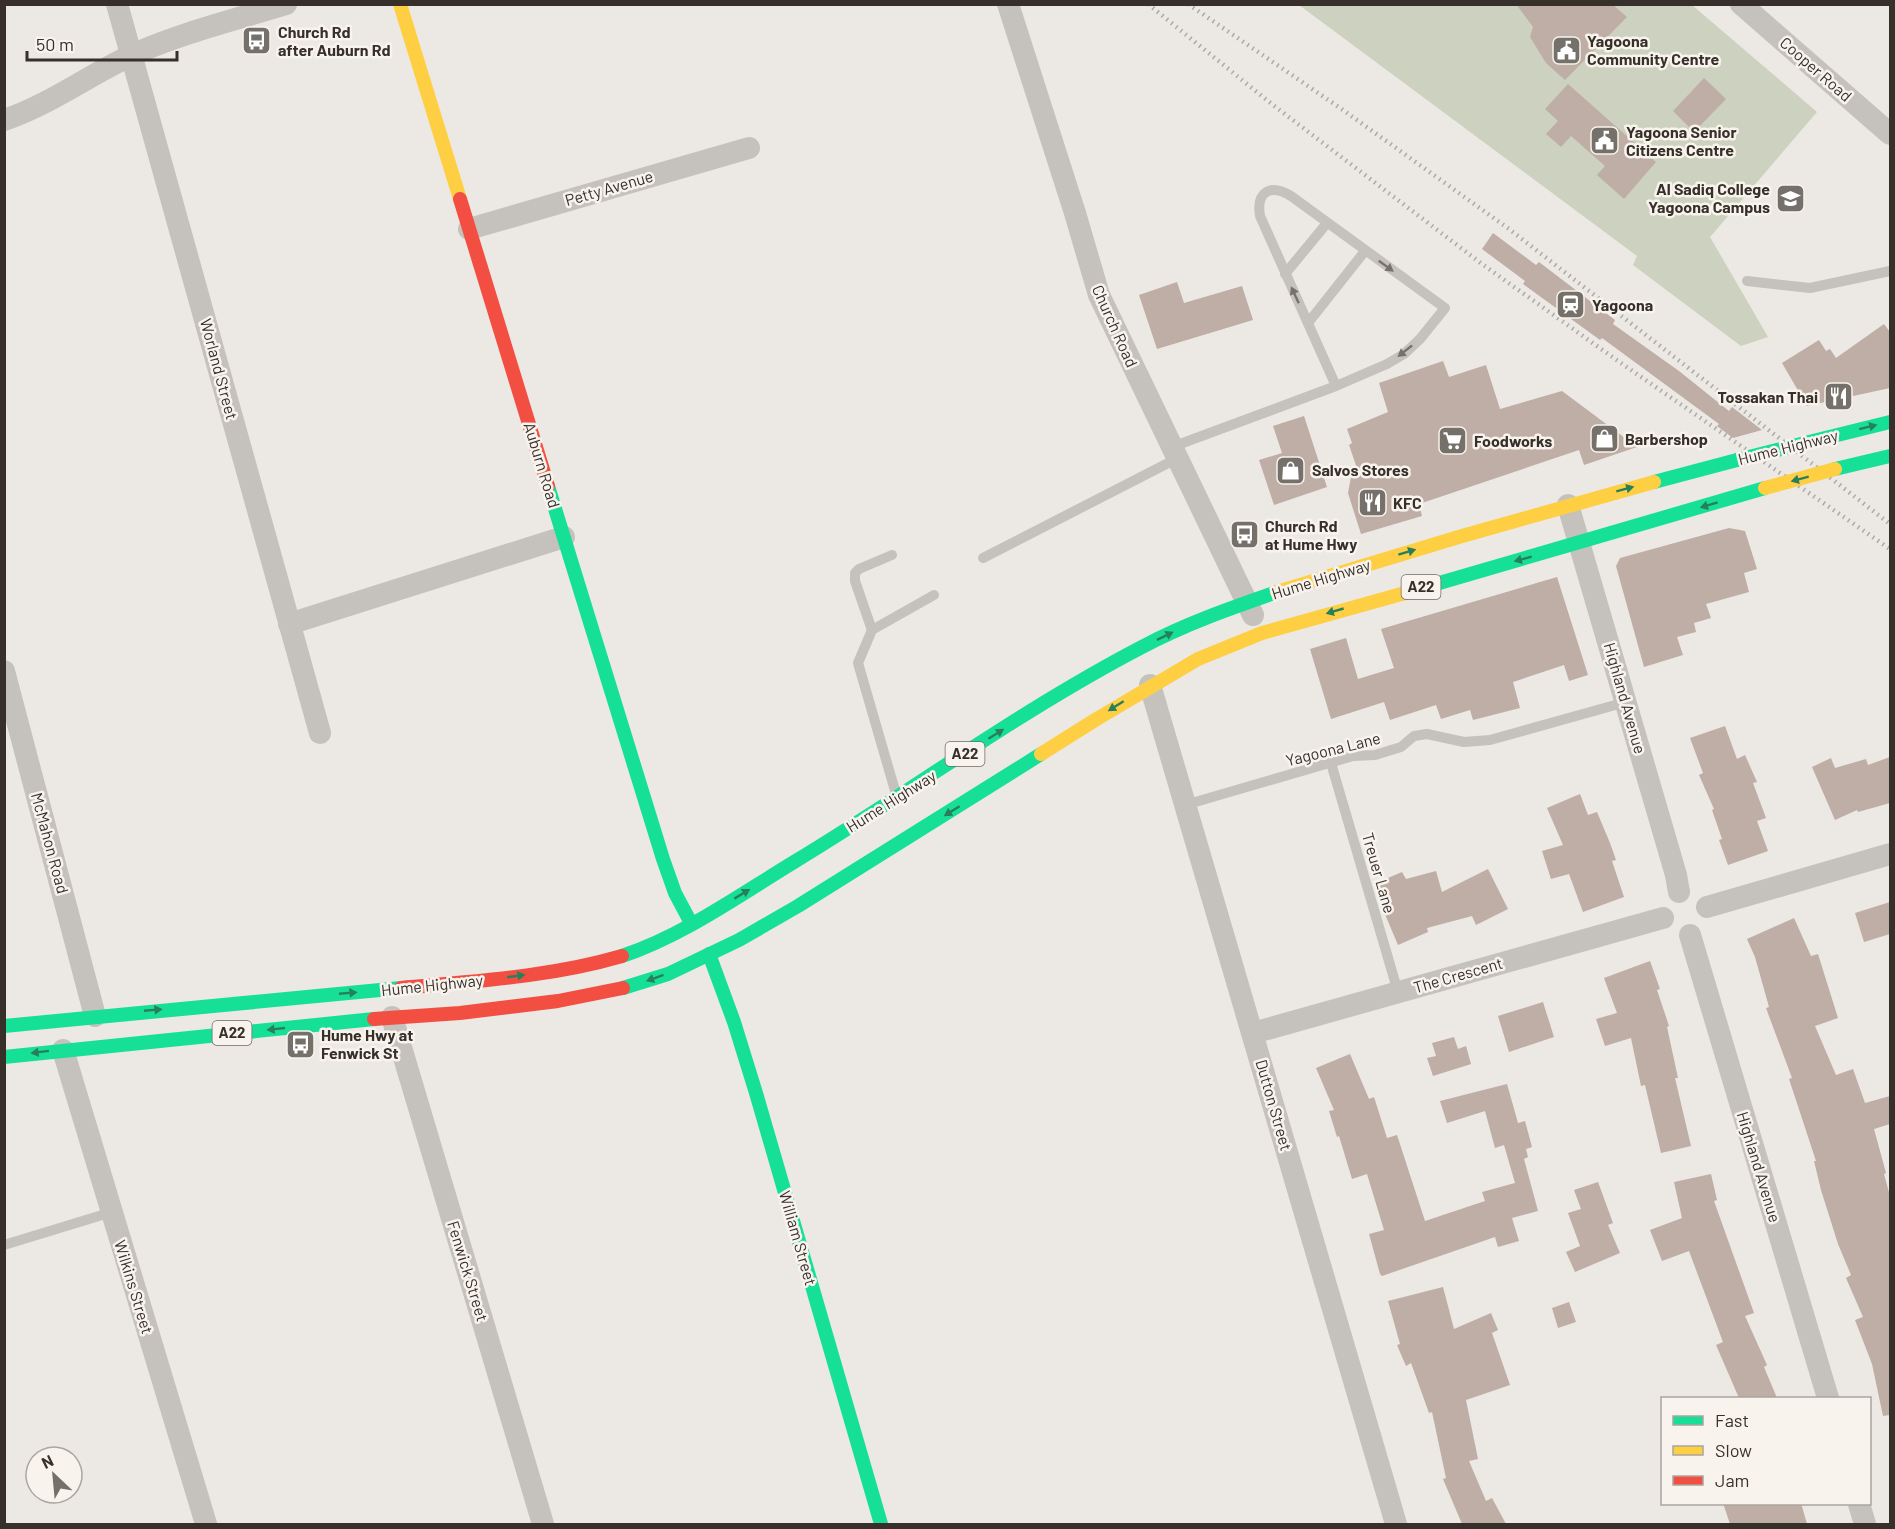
<svg xmlns="http://www.w3.org/2000/svg" width="1895" height="1529" font-family="Barlow,sans-serif">
<rect width="100%" height="100%" fill="#ece8e3"/>
<polygon fill="#cdd1bf" points="1299,5 1692,5 1817,112 1710,237 1768,337 1741,346 1633,265 1637,256"/>
<g fill="#beaea6">
<polygon points="1516,4 1612,4 1627,17 1565,80 1546,63 1530,37 1533,27"/>
<polygon points="1704,78 1726,99 1694,132 1673,111"/>
<polygon points="1568,84 1656,162 1624,199 1597,175 1605,166 1571,136 1561,147 1546,134 1558,121 1545,109"/>
<polygon points="1493,233 1536,265 1539,262 1615,320 1613,324 1679,371 1729,411 1732,407 1762,430 1733,438 1717,426 1719,424 1602,338 1600,340 1523,284 1525,281 1482,249"/>
<polygon points="1177,282 1184,303 1242,286 1253,320 1157,349 1139,295"/>
<polygon points="1884,324 1890,332 1890,388 1807,406 1782,363 1819,340 1826,351 1830,349 1836,358"/>
<polygon points="1443,361 1449,377 1486,365 1500,409 1562,391 1637,447 1584,465 1579,450 1419,504 1422,516 1361,534 1348,493 1351,477 1359,474 1349,445 1352,443 1347,429 1388,412 1379,383"/>
<polygon points="1304,416 1327,487 1274,505 1259,460 1282,453 1273,426"/>
<polygon points="1729,528 1745,531 1757,569 1744,573 1749,592 1706,604 1711,618 1694,623 1696,632 1677,637 1683,655 1644,667 1616,566 1620,558"/>
<polygon points="1557,577 1588,675 1569,681 1564,665 1513,682 1520,708 1473,720 1470,710 1441,719 1436,705 1390,720 1384,702 1331,719 1310,649 1346,638 1358,679 1394,668 1381,629"/>
<polygon points="1725,726 1737,759 1745,755 1757,782 1753,783 1766,818 1757,821 1768,851 1728,865 1719,840 1722,839 1712,810 1714,809 1699,775 1703,773 1690,738"/>
<polygon points="1890,757 1890,803 1858,812 1857,810 1835,820 1812,767 1831,758 1835,768 1866,759 1868,765"/>
<polygon points="1580,794 1588,815 1597,812 1610,843 1616,860 1612,861 1624,897 1583,912 1569,874 1551,879 1542,851 1563,845 1547,808"/>
<polygon points="1488,869 1508,909 1476,925 1472,916 1427,928 1428,932 1398,945 1379,900 1374,884 1402,872 1406,879 1436,871 1442,892"/>
<polygon points="1890,902 1890,934 1864,942 1855,913"/>
<polygon points="1794,918 1811,956 1818,954 1838,1018 1815,1026 1836,1075 1853,1069 1865,1103 1890,1096 1890,1124 1874,1129 1886,1173 1884,1174 1890,1196 1890,1415 1883,1416 1872,1364 1855,1320 1863,1317 1846,1278 1851,1275 1838,1244 1821,1190 1814,1161 1816,1161 1789,1079 1792,1078 1766,1008 1769,1007 1755,957 1747,939"/>
<polygon points="1650,961 1660,989 1657,990 1669,1026 1667,1027 1678,1078 1675,1078 1691,1146 1661,1153 1645,1085 1641,1086 1631,1038 1605,1046 1596,1019 1617,1013 1604,978"/>
<polygon points="1543,1002 1554,1037 1509,1052 1498,1016"/>
<polygon points="1454,1037 1458,1049 1466,1046 1471,1064 1433,1076 1427,1058 1436,1056 1432,1043"/>
<polygon points="1350,1054 1369,1099 1374,1097 1387,1138 1397,1135 1425,1221 1485,1201 1482,1192 1515,1183 1504,1145 1495,1148 1485,1111 1447,1123 1440,1101 1507,1084 1518,1123 1525,1121 1532,1147 1526,1149 1528,1157 1524,1159 1538,1211 1512,1218 1519,1241 1498,1247 1495,1237 1382,1276 1380,1274 1369,1234 1384,1230 1367,1174 1352,1179 1339,1136 1337,1137 1329,1111 1334,1110 1316,1068"/>
<polygon points="1711,1174 1717,1200 1714,1201 1754,1313 1745,1316 1767,1365 1764,1367 1777,1398 1739,1398 1716,1345 1723,1342 1689,1251 1662,1261 1650,1230 1682,1218 1674,1182"/>
<polygon points="1598,1182 1613,1223 1608,1225 1620,1253 1575,1272 1566,1252 1580,1246 1568,1213 1581,1209 1574,1190"/>
<polygon points="1443,1287 1454,1329 1491,1313 1498,1330 1492,1333 1510,1385 1466,1400 1478,1459 1469,1461 1486,1501 1492,1498 1506,1524 1462,1524 1443,1479 1446,1478 1432,1412 1429,1413 1411,1363 1406,1366 1397,1345 1400,1344 1388,1301"/>
<polygon points="1569,1302 1576,1322 1558,1328 1552,1308"/>
<polygon points="1723,1503 1801,1503 1807,1524 1730,1524"/>
</g>
<g fill="none" stroke-linecap="round" stroke-linejoin="round">
<g stroke="#c5c1bc" stroke-width="10">
<polyline points="1285,274 1327,223"/>
<polyline points="1747,281 1810,288 1890,271"/>
<polyline points="1308,323 1365,251"/>
<path d="M1172 447 1336 386 1387 364 1404 354 1420 339 1445 308 1291 196C1270 183 1256 192 1260 216L1336 386"/>
<polyline points="983,558 1178,458"/>
<polyline points="872,630 855,581 855,573 859,569 892,555"/>
<polyline points="1331,763 1398,992"/>
<polyline points="896,794 858,663 872,630 934,595"/>
<polyline points="1185,805 1353,756 1375,755 1401,747 1414,736 1427,734 1464,742 1490,740 1626,702"/>
<polyline points="4,1245 112,1212"/>
</g>
<g stroke="#c5c1bc" stroke-width="22">
<polyline points="117,4 320,733"/>
<polyline points="1008,4 1075,213 1099,295 1253,615"/>
<polyline points="1741,4 1890,134"/>
<path d="M4 120C49 105 89 75 132 55 181 33 234 20 286 4"/>
<polyline points="469,229 749,148"/>
<polyline points="1568,505 1676,875 1679,892"/>
<polyline points="289,624 564,537"/>
<polyline points="4,671 95,1016"/>
<polyline points="1150,685 1396,1524"/>
<polyline points="1707,907 1890,854"/>
<polyline points="1690,935 1828,1398"/>
<polyline points="392,1017 543,1524"/>
<polyline points="1253,1033 1663,918"/>
<polyline points="63,1050 206,1524"/>
<polyline points="1859,1504 1865,1524"/>
</g>
<g stroke="#16e098" stroke-width="14">
<polyline points="1805,443 1890,422"/>
<polyline points="1835,469 1890,456"/>
<polyline points="1654,482 1737,460"/>
<polyline points="548,486 663,859 675,893 691,923"/>
<polyline points="1405,593 1765,488"/>
<polyline points="709,954 734,1022 756,1093 881,1524"/>
<path d="M622 956C684 935 738 896 794 862 910 792 1021 710 1142 647 1185 624 1231 608 1277 592"/>
<polyline points="623,988 668,974 739,940 798,906 1041,754"/>
<polyline points="4,1026 401,988"/>
<polyline points="4,1057 374,1019"/>
</g>
<g stroke="#ffcf43" stroke-width="14">
<polyline points="400,4 460,199"/>
<polyline points="1277,592 1462,536 1654,482"/>
<polyline points="1041,754 1095,720 1198,659 1262,633 1405,593"/>
</g>
<g stroke="#f24e42" stroke-width="14">
<polyline points="460,199 548,486"/>
<path d="M401 988C476 981 550 977 622 956"/>
<polyline points="374,1019 460,1013 558,1001 623,988"/>
</g>
<g stroke="#ada9a6" stroke-width="4.5" stroke-dasharray="1.5 4.5" stroke-linecap="butt">
<polyline points="1148,4 1273,105 1482,264 1618,361 1890,549"/>
<polyline points="1188,4 1343,110 1509,229 1890,524"/>
</g>
<polyline stroke="#16e098" stroke-width="14" points="1737,460 1805,443"/>
<polyline stroke="#ffcf43" stroke-width="14" points="1765,488 1835,469"/>
</g>
<defs><path id="oneway-solid" d="M-6-.8H1V-3.2L6.5 0L1 3.2V.8H-6Z" transform="scale(1.5)"/></defs>
<g fill="#76716c">
<use href="#oneway-solid" transform="translate(1386 266) rotate(36)"/>
<use href="#oneway-solid" transform="translate(1295 295) rotate(-115)"/>
<use href="#oneway-solid" transform="translate(1405 351) rotate(142)"/>
</g>
<g fill="#287f5c">
<use href="#oneway-solid" transform="translate(1868 427) rotate(-14)"/>
<use href="#oneway-solid" transform="translate(1800 479) rotate(165)"/>
<use href="#oneway-solid" transform="translate(1625 489) rotate(-15)"/>
<use href="#oneway-solid" transform="translate(1709 505) rotate(163)"/>
<use href="#oneway-solid" transform="translate(1407 552) rotate(-17)"/>
<use href="#oneway-solid" transform="translate(1523 559) rotate(165)"/>
<use href="#oneway-solid" transform="translate(1335 611) rotate(164)"/>
<use href="#oneway-solid" transform="translate(1165 636) rotate(-26)"/>
<use href="#oneway-solid" transform="translate(1116 706) rotate(148)"/>
<use href="#oneway-solid" transform="translate(996 734) rotate(-32)"/>
<use href="#oneway-solid" transform="translate(952 811) rotate(148)"/>
<use href="#oneway-solid" transform="translate(742 894) rotate(-31)"/>
<use href="#oneway-solid" transform="translate(516 976) rotate(-7)"/>
<use href="#oneway-solid" transform="translate(655 978) rotate(160)"/>
<use href="#oneway-solid" transform="translate(348 993) rotate(-5)"/>
<use href="#oneway-solid" transform="translate(153 1010) rotate(-5)"/>
<use href="#oneway-solid" transform="translate(276 1029) rotate(174)"/>
<use href="#oneway-solid" transform="translate(40 1052) rotate(173)"/>
</g>
<defs>
<symbol id="bus-square" viewBox="-11 -11 22 22"><rect x="-9" y="-9" width="18" height="18" rx="4" fill="#76706b" stroke="#f8f3ec"/><path d="M-5-6H5V4H4V6H2V4H-2V6H-4V4H-5ZM-3.5-4V0h7V-4ZM-3.5 1.2v1.5H-2V1.2ZM2 1.2v1.5H3.5V1.2Z" fill="#fff"/></symbol>
<symbol id="civic-square" viewBox="-11 -11 22 22"><rect x="-9" y="-9" width="18" height="18" rx="4" fill="#76706b" stroke="#f8f3ec"/><path d="M-.6-6.5H3V-4.5H.6V-3L4-1V1h2V6H-6V1h2V-1L-.6-3ZM-1.2 2.5V6h2.4V2.5Z" fill="#fff"/></symbol>
<symbol id="school-square" viewBox="-11 -11 22 22"><rect x="-9" y="-9" width="18" height="18" rx="4" fill="#76706b" stroke="#f8f3ec"/><path d="M0-5L7-2L0 1L-7-2ZM-4 1L0 2.5L4 1V4Q0 6-4 4Z" fill="#fff"/></symbol>
<symbol id="station-square" viewBox="-11 -11 22 22"><rect x="-9" y="-9" width="18" height="18" rx="4" fill="#76706b" stroke="#f8f3ec"/><path d="M-3-6H3Q5-6 5-4V2Q5 4 3 4L4.5 6H3L1.5 4h-3L-3 6H-4.5L-3 4Q-5 4-5 2V-4Q-5-6-3-6ZM-3.5-4v3h7v-3ZM-3.5 1v1.5H-2V1ZM2 1v1.5H3.5V1Z" fill="#fff"/></symbol>
<symbol id="restaurant-square" viewBox="-11 -11 22 22"><rect x="-9" y="-9" width="18" height="18" rx="4" fill="#76706b" stroke="#f8f3ec"/><path d="M-5-6h1v4h1v-4h1v4h1v-4h1v5L-1.5 .5V6h-2V.5L-5-1ZM5-6V6H3V1.5H1.5Q1.5-4 5-6Z" fill="#fff"/></symbol>
<symbol id="shop-square" viewBox="-11 -11 22 22"><rect x="-9" y="-9" width="18" height="18" rx="4" fill="#76706b" stroke="#f8f3ec"/><path d="M-5-2.5h2.3a2.7 3.5 0 0 1 5.4 0H5L5.5 6h-11ZM-1.5-2.5h3a1.5 2.3 0 0 0-3 0Z" fill="#fff"/></symbol>
<symbol id="supermarket-square" viewBox="-11 -11 22 22"><rect x="-9" y="-9" width="18" height="18" rx="4" fill="#76706b" stroke="#f8f3ec"/><path d="M-6-5.5h2.5l.6 2H6L4.5 2H-2.5L-4.4-4H-6ZM-1.5 3.2a1.3 1.3 0 1 0 .1 0ZM3 3.2a1.3 1.3 0 1 0 .1 0Z" fill="#fff"/></symbol>
</defs>
<g fill-rule="evenodd">
<use href="#bus-square" x="240" y="24" width="33" height="33"/>
<use href="#civic-square" x="1550" y="34" width="33" height="33"/>
<use href="#civic-square" x="1588" y="124" width="33" height="33"/>
<use href="#school-square" x="1774" y="182" width="33" height="33"/>
<use href="#station-square" x="1554" y="288" width="33" height="33"/>
<use href="#restaurant-square" x="1822" y="380" width="33" height="33"/>
<use href="#shop-square" x="1588" y="422" width="33" height="33"/>
<use href="#supermarket-square" x="1436" y="424" width="33" height="33"/>
<use href="#shop-square" x="1274" y="454" width="33" height="33"/>
<use href="#restaurant-square" x="1356" y="486" width="33" height="33"/>
<use href="#bus-square" x="1228" y="518" width="33" height="33"/>
<use href="#bus-square" x="284" y="1028" width="33" height="33"/>
</g>
<g text-anchor="middle" stroke-width="5" stroke-linejoin="round" paint-order="stroke">
<g fill="#f8f3ec" stroke="#706a64" stroke-width="1.5">
<rect x="1401.5" y="575" width="39" height="24" rx="4.5"/>
<rect x="945.5" y="742" width="39" height="24" rx="4.5"/>
<rect x="212.5" y="1021" width="39" height="24" rx="4.5"/>
</g>
<g font-size="15" font-weight="bold" fill="#362f2a">
<text x="1421" y="592">A22</text>
<text x="965" y="759">A22</text>
<text x="232" y="1038">A22</text>
</g>
<g font-size="16" font-weight="bold" fill="#362f2a" stroke="#f8f3ec" text-anchor="start">
<text x="278" y="38">Church Rd<tspan x="278" dy="18">after Auburn Rd</tspan></text>
<text x="1587" y="47">Yagoona<tspan x="1587" dy="18">Community Centre</tspan></text>
<text x="1626" y="138">Yagoona Senior<tspan x="1626" dy="18">Citizens Centre</tspan></text>
<text x="1770" y="195" text-anchor="end">Al Sadiq College<tspan x="1770" dy="18">Yagoona Campus</tspan></text>
<text x="1592" y="311">Yagoona</text>
<text x="1818" y="403" text-anchor="end">Tossakan Thai</text>
<text x="1625" y="445">Barbershop</text>
<text x="1474" y="447">Foodworks</text>
<text x="1312" y="476">Salvos Stores</text>
<text x="1393" y="509">KFC</text>
<text x="1265" y="532">Church Rd<tspan x="1265" dy="18">at Hume Hwy</tspan></text>
<text x="321" y="1041">Hume Hwy at<tspan x="321" dy="18">Fenwick St</tspan></text>
</g>
<g font-size="16" fill="#362f2a" stroke="#f8f3ec">
<text transform="translate(1816 69) rotate(41)" y="6">Cooper Road</text>
<text transform="translate(609 188) rotate(-16)" y="6">Petty Avenue</text>
<text transform="translate(1115 326) rotate(66)" y="6">Church Road</text>
<text transform="translate(219 369) rotate(75)" y="6">Worland Street</text>
<text transform="translate(1788 447) rotate(-14)" y="6">Hume Highway</text>
<text transform="translate(542 465) rotate(73)" y="6">Auburn Road</text>
<text transform="translate(1321 579) rotate(-17)" y="6">Hume Highway</text>
<text transform="translate(1625 698) rotate(74)" y="6">Highland Avenue</text>
<text transform="translate(1333 749) rotate(-14)" y="6">Yagoona Lane</text>
<text transform="translate(891 801) rotate(-32)" y="6">Hume Highway</text>
<text transform="translate(50 843) rotate(75)" y="6">McMahon Road</text>
<text transform="translate(1379 873) rotate(74)" y="6">Treuer Lane</text>
<text transform="translate(1458 975) rotate(-16)" y="6">The Crescent</text>
<text transform="translate(432 985) rotate(-6)" y="6">Hume Highway</text>
<text transform="translate(1274 1105) rotate(74)" y="6">Dutton Street</text>
<text transform="translate(1759 1167) rotate(73)" y="6">Highland Avenue</text>
<text transform="translate(798 1238) rotate(74)" y="6">William Street</text>
<text transform="translate(468 1271) rotate(73)" y="6">Fenwick Street</text>
<text transform="translate(134 1287) rotate(73)" y="6">Wilkins Street</text>
</g>
</g>
<rect width="1895" height="1529" fill="none" stroke="#362f2a" stroke-width="12"/>
<rect x="1661" y="1397" width="210" height="108" fill="#f8f3ec" stroke="#aaa59e" stroke-width="1.5"/>
<rect x="1673" y="1416" width="30" height="9" fill="#16e098" stroke="#aaa59e" stroke-width="1.5"/>
<text x="1715" y="1427" font-size="18" fill="#362f2a">Fast</text>
<rect x="1673" y="1446" width="30" height="9" fill="#ffcf43" stroke="#aaa59e" stroke-width="1.5"/>
<text x="1715" y="1457" font-size="18" fill="#362f2a">Slow</text>
<rect x="1673" y="1476" width="30" height="9" fill="#f24e42" stroke="#aaa59e" stroke-width="1.5"/>
<text x="1715" y="1487" font-size="18" fill="#362f2a">Jam</text>
<g transform="translate(54 1475) rotate(334)"><circle r="28" fill="#f8f3ec" stroke="#aaa59e" stroke-width="1.5"/>
<path d="M0-4.5L10 22L0 15L-10 22Z" fill="#76706b"/>
<text y="-9" font-size="16" font-weight="bold" text-anchor="middle" fill="#362f2a">N</text>
</g>
<path d="M27 51v9h150v-9" fill="none" stroke="#362f2a" stroke-width="3"/>
<text x="36" y="51" font-size="18" fill="#362f2a" stroke="#f8f3ec" stroke-width="4.5" paint-order="stroke">50 m</text>
</svg>
